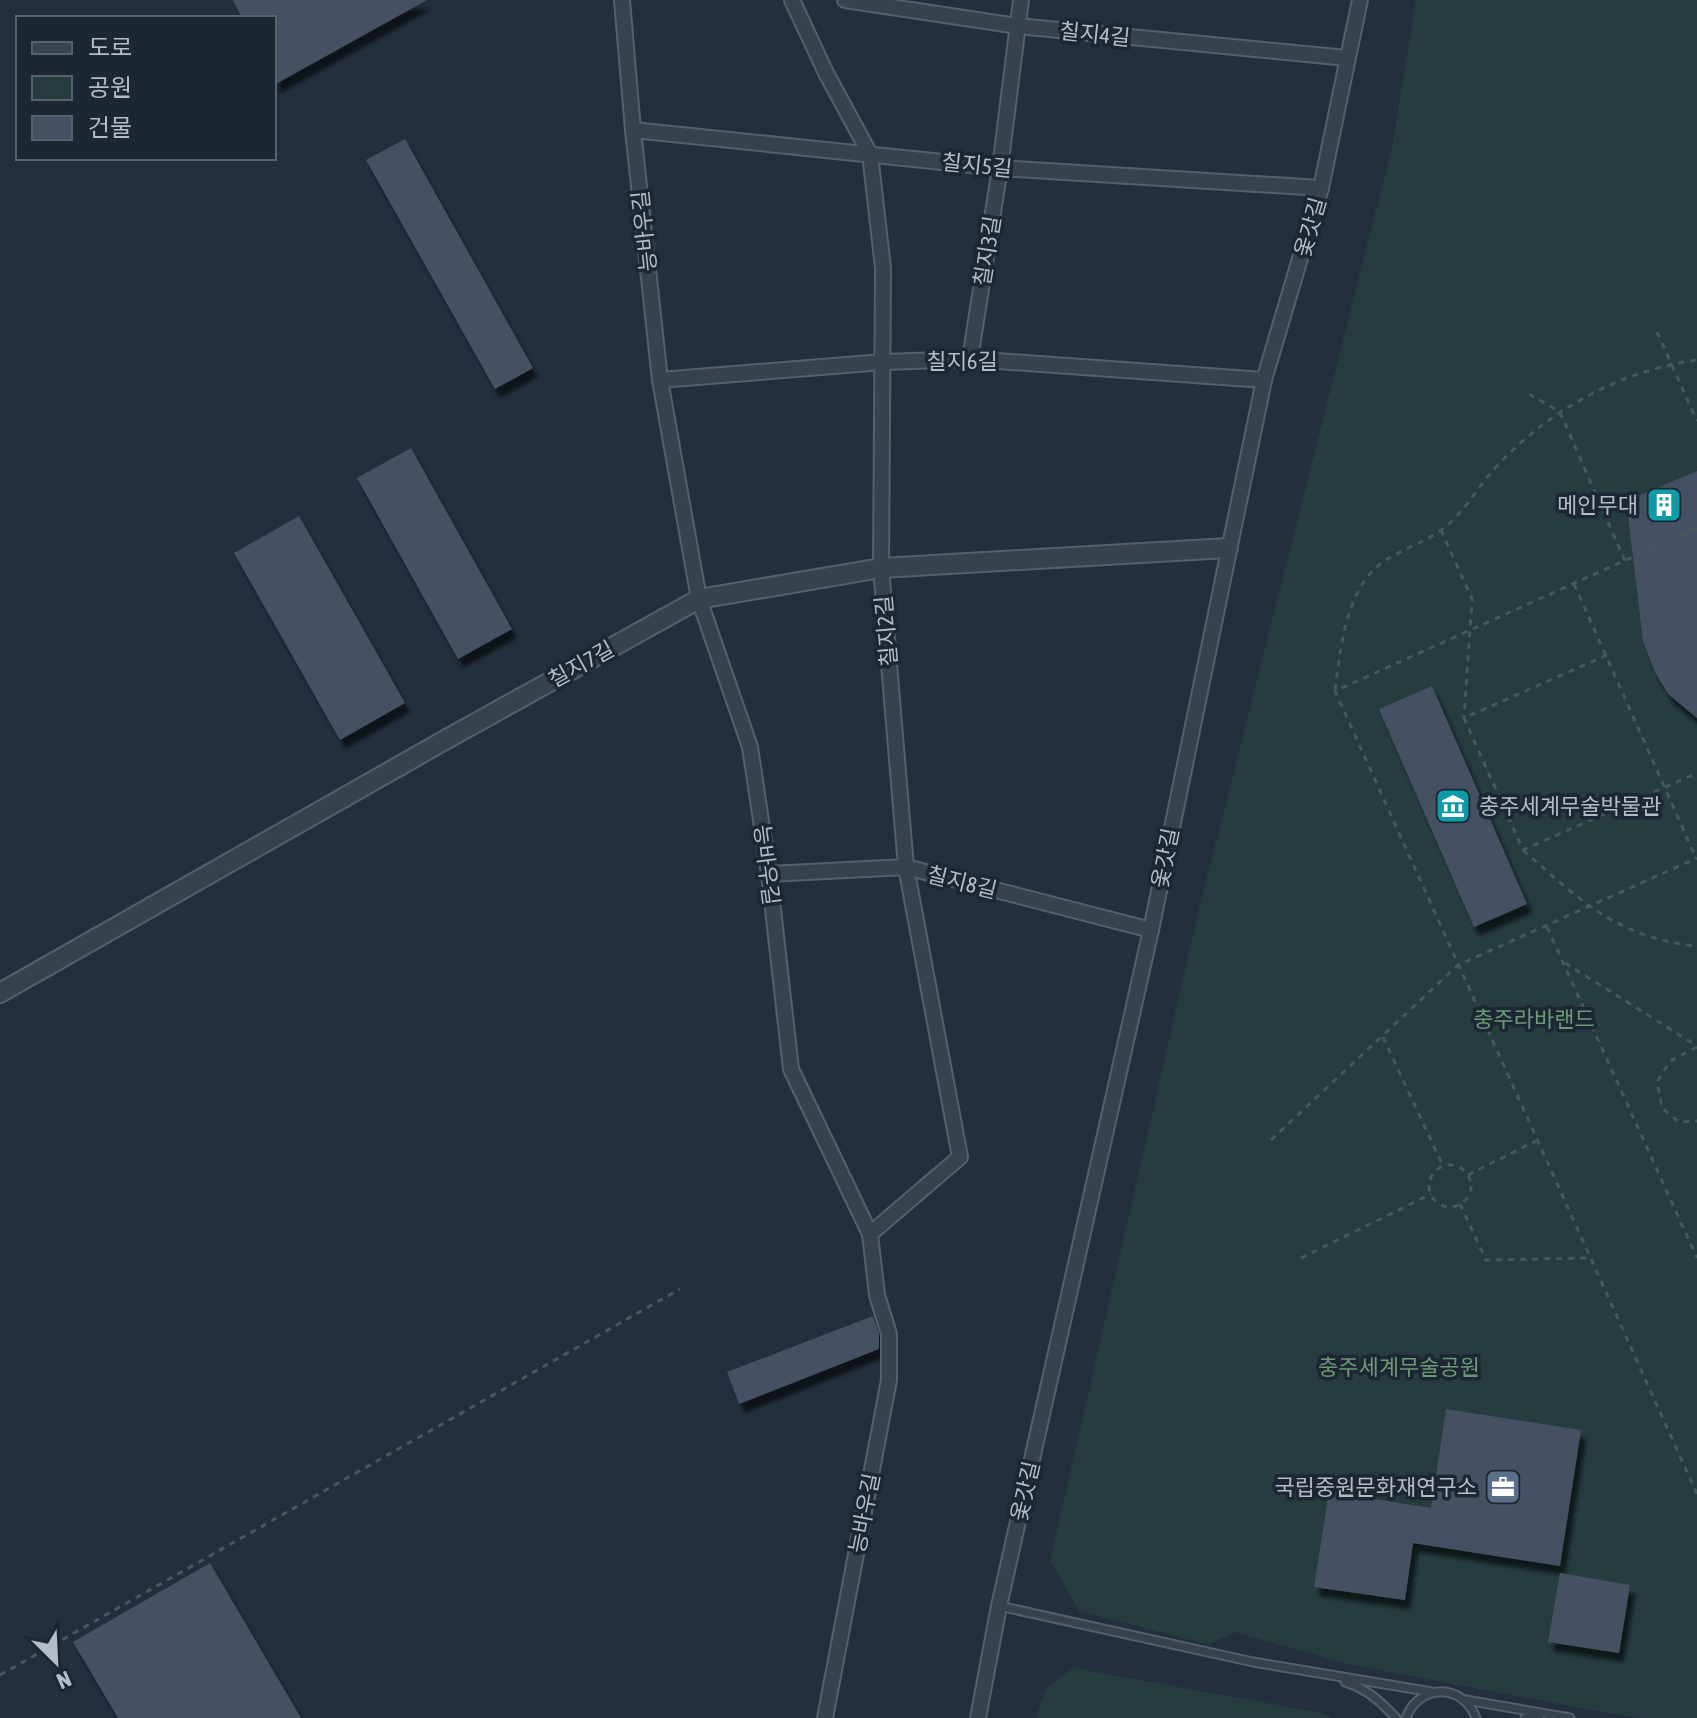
<svg xmlns="http://www.w3.org/2000/svg" width="1697" height="1718" font-family="'Asap Condensed','Noto Sans KR',sans-serif">
<defs>
<filter id="shadow"><feDropShadow dx="5" dy="9" stdDeviation="2" flood-color="#0009"/></filter>
</defs>
<rect width="100%" height="100%" fill="#242f3e"/>
<g fill="#263c3f">
<polygon points="1416,0 1697,0 1697,1718 1643,1718 1586,1709 1348,1664 1234,1632 1209,1645 1079,1611 1050,1561 1198,913 1392,147"/>
<polygon points="1073,1668 1322,1713 1331,1718 1036,1718 1046,1688"/>
</g>
<g fill="#455162" filter="url(#shadow)">
<polygon points="233,0 427,0 274,85 274,18 242,18"/>
<polygon points="405,139 533,368 495,389 366,160"/>
<polygon points="411,448 512,629 458,659 357,478"/>
<polygon points="1697,471 1697,718 1668,694 1655,672 1643,641 1628,516 1634,514 1630,496 1643,494"/>
<polygon points="299,516 405,703 340,740 234,553"/>
<polygon points="1432,686 1527,904 1474,927 1379,709"/>
<polygon points="873,1316 879,1334 879,1349 739,1404 727,1372"/>
<polygon points="1446,1409 1581,1430 1560,1566 1413,1543 1405,1600 1314,1587 1329,1492 1431,1508"/>
<polygon points="210,1563 301,1718 118,1718 73,1642"/>
<polygon points="1560,1573 1630,1585 1619,1653 1548,1642"/>
</g>
<g fill="none" stroke-linecap="round" stroke-linejoin="round">
<defs>
<g id="service">
<polyline points="999,1606 1253,1662 1432,1692"/>
<path d="M1345 1682C1367 1689 1380 1701 1396 1718"/>
<polyline points="1466,1700 1570,1718"/>
<path d="M1406 1718C1419 1683 1463 1683 1476 1718"/>
<polyline points="1525,1718 1540,1715"/>
</g>
<g id="minor">
<polyline points="622,0 633,130 660,380 699,599 750,747 769,874 791,1069 870,1234 877,1295 889,1334 889,1380 825,1718"/>
<polyline points="792,0 826,73 870,154 883,268 881,568 906,867 960,1157 870,1234"/>
<polyline points="845,0 1018,26 1347,58"/>
<polyline points="633,130 1000,168 1321,188"/>
<polyline points="970,359 1000,168 1021,0"/>
<polyline points="660,380 883,362 970,359 1264,380"/>
<polyline points="769,874 906,867 1151,930"/>
<polyline points="978,1718 999,1606 1151,930 1264,380 1321,188 1360,0"/>
</g>
<polyline id="tertiary" points="0,993 445,740 699,599 881,568 1228,548"/>
</defs>
<use href="#service" stroke="#565f6c" stroke-width="11"/>
<use href="#minor" stroke="#565f6c" stroke-width="18"/>
<use href="#tertiary" stroke="#565f6c" stroke-width="22"/>
<g stroke="#44595c" stroke-width="3" stroke-dasharray="6 6" stroke-linecap="butt">
<polyline points="1657,332 1697,421"/>
<polyline points="1529,394 1560,412 1625,561"/>
<polyline points="1697,528 1335,691 1697,1494"/>
<polyline points="1441,530 1472,599 1464,718"/>
<polyline points="1574,584 1696,858"/>
<polyline points="1607,655 1464,718 1523,850 1697,773"/>
<path d="M1335 690C1340 655 1343 616 1362 585 1382 552 1412 551 1441 530 1464 514 1478 486 1497 466 1550 409 1620 371 1697 360"/>
<path d="M1523 850C1580 900 1617 938 1697 946"/>
<polyline points="1547,927 1697,1258"/>
<polyline points="1565,963 1697,1046"/>
<polyline points="1383,1037 1443,1166"/>
<polyline points="1697,1047 1670,1061 1657,1082 1662,1108 1679,1122 1697,1121"/>
<polyline points="1271,1140 1458,965 1697,858"/>
<circle cx="1450" cy="1186" r="21"/>
<polyline points="1468,1175 1536,1141"/>
<polyline points="1460,1204 1486,1260 1589,1258"/>
<polyline points="1301,1258 1431,1194"/>
<polyline points="0,1675 680,1289"/>
</g>
<use href="#service" stroke="#38414e" stroke-width="7"/>
<use href="#minor" stroke="#38414e" stroke-width="14"/>
<use href="#tertiary" stroke="#38414e" stroke-width="18"/>
</g>
<defs>
<symbol id="building-square" viewBox="-11 -11 22 22"><rect x="-9" y="-9" width="18" height="18" rx="4" fill="#0f9aa8" stroke="#1d2633"/><path d="M-4-6H4V6H1V3H-1V6H-4ZM-2.5-4.3h1.7v1.8h-1.7ZM.8-4.3h1.7v1.8H.8ZM-2.5-1h1.7V.8h-1.7ZM.8-1h1.7V.8H.8Z" fill="#fff"/></symbol>
<symbol id="museum-square" viewBox="-11 -11 22 22"><rect x="-9" y="-9" width="18" height="18" rx="4" fill="#0f9aa8" stroke="#1d2633"/><path d="M0-6L6-3V-2H-6V-3ZM-5-1h2V3h-2ZM-1-1h2V3h-2ZM3-1h2V3H3ZM-6 4H6V6H-6Z" fill="#fff"/></symbol>
<symbol id="office-square" viewBox="-11 -11 22 22"><rect x="-9" y="-9" width="18" height="18" rx="4" fill="#5c6f8a" stroke="#1d2633"/><path d="M-6-3h4V-5.5h4V-3h4V5H-6ZM-1-4.5V-3h2v-1.5ZM-6 0V1H6V0Z" fill="#fff"/></symbol>
</defs>
<g fill-rule="evenodd">
<use href="#building-square" x="1644" y="485" width="40" height="40"/>
<use href="#museum-square" x="1433" y="786" width="40" height="40"/>
<use href="#office-square" x="1483" y="1467" width="40" height="40"/>
</g>
<g text-anchor="middle" stroke-width="7" stroke-linejoin="round" paint-order="stroke">
<g font-size="22" fill="#b4bcc9" stroke="#1d2633">
<text transform="translate(1095 34) rotate(6)" y="8">칠지4길</text>
<text transform="translate(977 165) rotate(6)" y="8">칠지5길</text>
<text transform="translate(1310 227) rotate(-74)" y="8">옻갓길</text>
<text transform="translate(644 231) rotate(-96)" y="8">능바우길</text>
<text transform="translate(987 251) rotate(-81)" y="8">칠지3길</text>
<text x="962" y="369">칠지6길</text>
<text transform="translate(886 631) rotate(-95)" y="8">칠지2길</text>
<text transform="translate(581 664) rotate(-29)" y="8">칠지7길</text>
<text transform="translate(1165 858) rotate(-79)" y="8">옻갓길</text>
<text transform="translate(767 865) rotate(83)" y="8">능바우길</text>
<text transform="translate(962 882) rotate(14)" y="8">칠지8길</text>
<text transform="translate(1025 1491) rotate(-77)" y="8">옻갓길</text>
<text transform="translate(864 1513) rotate(-79)" y="8">능바우길</text>
</g>
<g font-size="22" fill="#b4bcc9" stroke="#1d2633" text-anchor="end">
<text x="1638" y="513">메인무대</text>
<text x="1479" y="814" text-anchor="start">충주세계무술박물관</text>
<text x="1477" y="1495">국립중원문화재연구소</text>
</g>
<g font-size="22" fill="#6b9a76" stroke="#1d2633">
<text x="1534" y="1027">충주라바랜드</text>
<text x="1399" y="1375">충주세계무술공원</text>
</g>
</g>
<rect x="16" y="16" width="260" height="144" fill="#1d2633" stroke="#59626f" stroke-width="2"/>
<rect x="32" y="42" width="40" height="12" fill="#38414e" stroke="#59626f" stroke-width="2"/>
<text x="88" y="56" font-size="24" fill="#b4bcc9">도로</text>
<rect x="32" y="76" width="40" height="24" fill="#263c3f" stroke="#59626f" stroke-width="2"/>
<text x="88" y="96" font-size="24" fill="#b4bcc9">공원</text>
<rect x="32" y="116" width="40" height="24" fill="#455162" stroke="#59626f" stroke-width="2"/>
<text x="88" y="136" font-size="24" fill="#b4bcc9">건물</text>
<g transform="translate(56 1662) rotate(156)" stroke="#1d2633" stroke-width="6" paint-order="stroke">
<path d="M0-6L14 30L0 20L-14 30Z" fill="#b4bcc9"/>
<text y="-12" font-size="22" font-weight="bold" text-anchor="middle" fill="#b4bcc9">N</text>
</g>
</svg>
